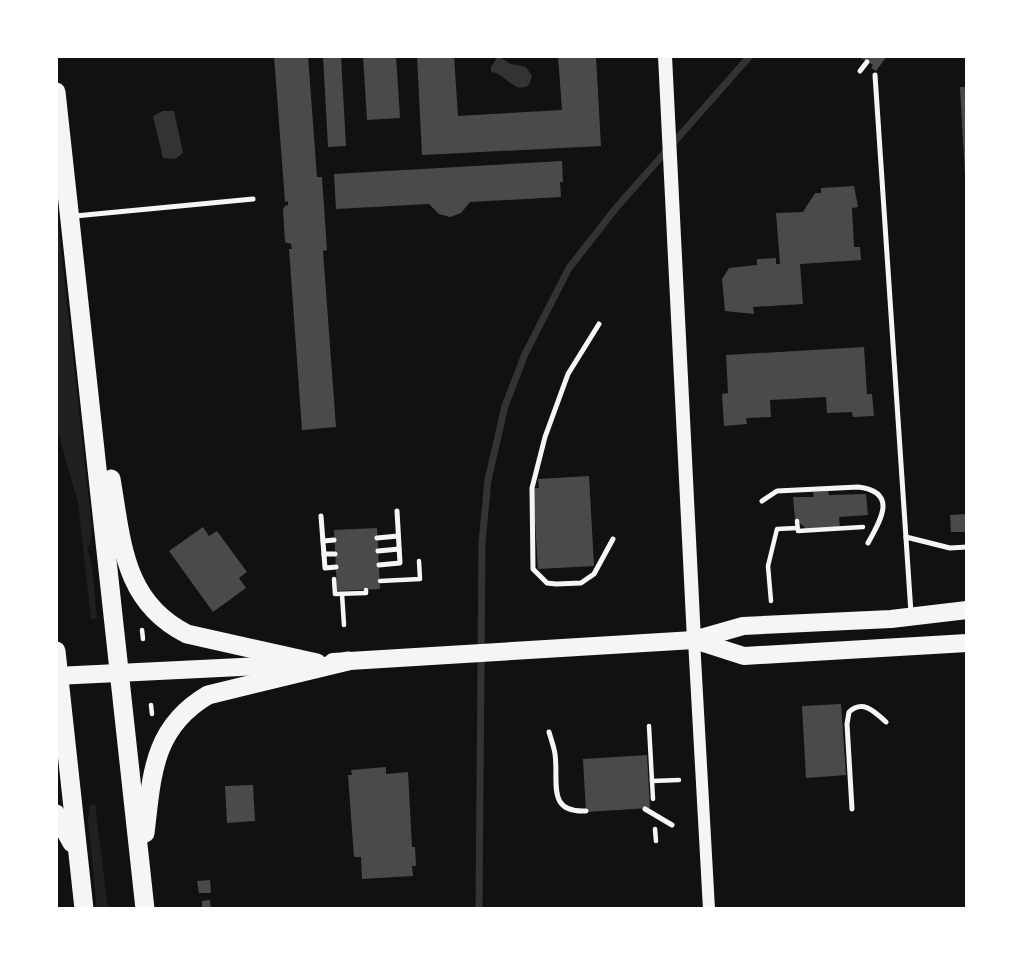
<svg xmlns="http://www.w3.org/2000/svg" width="1023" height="965" font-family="'Roboto Condensed',sans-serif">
<rect width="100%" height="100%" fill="#111"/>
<g fill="#202020">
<polygon points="56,206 92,528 90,545 87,546 92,568 97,619 91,619 78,503 56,425"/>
<polygon points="95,804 108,909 97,909 88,819 90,805"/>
</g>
<g fill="#333">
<path d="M498 56 511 64 526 67 532 76 529 85C513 95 507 73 491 72V67Z"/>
<polygon points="163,111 174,111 183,153 175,159 163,158 153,116"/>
</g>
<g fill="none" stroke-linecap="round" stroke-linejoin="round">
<polyline stroke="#333" stroke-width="7" points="479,909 482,543 488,480 505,406 525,354 569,268 616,208 750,56"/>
</g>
<g fill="#4a4a4a">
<polygon points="274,56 308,56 317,177 322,177 327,250 323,251 336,427 302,430 289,249 292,249 291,244 285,242 283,209 285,206 288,205 288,201 285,202"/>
<polygon points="323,56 341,56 346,146 328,147"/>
<polygon points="363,56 396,56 400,118 367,120"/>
<polygon points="417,56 454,56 458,116 562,110 558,56 596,56 601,146 422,155"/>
<polygon points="857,56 887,56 876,71 871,68 873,65"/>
<polygon points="960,87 967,87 967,176 965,176"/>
<polygon points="562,161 563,182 560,182 561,197 470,202 461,213 450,217 439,214 429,204 336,209 334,174"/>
<polygon points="854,186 858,207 852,208 854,247 860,247 861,260 800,264 803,304 753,307 754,314 725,311 722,279 729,268 757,265 757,259 776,258 776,264 780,264 776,213 803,212 815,193 821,193 821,188"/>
<polygon points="864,347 867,394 872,394 874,416 853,417 852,412 827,413 826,397 770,400 771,417 746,418 747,424 724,426 722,394 728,393 726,355"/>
<polygon points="589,476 594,566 538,569 533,488 539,488 538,479"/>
<polygon points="828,491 829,495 866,494 868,515 839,517 840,529 808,530 795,519 793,497 814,497 813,492"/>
<polygon points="967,514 967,532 951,532 950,515"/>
<polygon points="203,527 209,536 217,531 247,572 239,578 246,588 213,612 169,551"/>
<polygon points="377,528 380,589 337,591 334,530"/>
<polygon points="841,704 846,775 806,778 802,706"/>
<polygon points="647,755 650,808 586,812 583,759"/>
<polygon points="386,767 386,774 408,772 412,847 415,847 416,866 412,866 413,876 362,879 361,857 354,857 348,775 352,775 351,770"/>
<polygon points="253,785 255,821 227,823 225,786"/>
<polygon points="210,880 211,893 199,893 197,881"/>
<polygon points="210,900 211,909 202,909 202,901"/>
</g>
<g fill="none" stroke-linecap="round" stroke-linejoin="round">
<g stroke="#f5f5f5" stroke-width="4.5">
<polyline points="797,521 798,531 863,527"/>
<polyline points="334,579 335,594 366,593 366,590"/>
<polyline points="380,581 420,579 419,561"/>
<polyline points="342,594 344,625"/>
<polyline points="771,601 768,566 777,529 797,528"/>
<polyline points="142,630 143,639"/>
<polyline points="151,705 152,714"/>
<polyline points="649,726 653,799"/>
<polyline points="652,781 679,780"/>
<polyline points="655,829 656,841"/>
</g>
<g stroke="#f5f5f5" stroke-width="5">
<polyline points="860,71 867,62"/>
<polyline points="875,75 911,613"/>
<polyline points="75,216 253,199"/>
<polyline points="599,324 568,374 545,437 532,488 533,569 547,583 556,584 581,583 594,574 613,539"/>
<path d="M762 501 777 491 858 487C899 492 880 521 868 543"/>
<polyline points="321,516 325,568 336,567"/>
<polyline points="906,537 950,548 967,547"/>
<polyline points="377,538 398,536"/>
<polyline points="323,541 334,540"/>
<polyline points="378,551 399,549"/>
<polyline points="324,554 335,554"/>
<polyline points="379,565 400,563 397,511"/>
<path d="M549 732C551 739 554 747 555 754 559 782 546 813 586 811"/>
<polyline points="645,809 672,825"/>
<path d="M852 809 847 724 849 712C863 699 875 712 886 722"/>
</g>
<polyline stroke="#f5f5f5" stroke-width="12" points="694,640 709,909"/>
<polyline stroke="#f5f5f5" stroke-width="14" points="665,56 694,640"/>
<g stroke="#f5f5f5" stroke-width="18">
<polyline points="694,640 744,656 967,643"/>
<polyline points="333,662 694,640 743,626 891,619 967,610"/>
<polyline points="56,676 302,664"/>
</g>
<g stroke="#f5f5f5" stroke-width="19">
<polyline points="56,92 145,909"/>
<path d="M111 479C122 542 123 602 187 634L317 663"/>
<polyline points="56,651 84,909"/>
<polyline points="56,814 72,843"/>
<path d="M145 833C152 776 152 728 208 695L348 661"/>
</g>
</g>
<rect width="1023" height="965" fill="none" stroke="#ffffff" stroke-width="116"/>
</svg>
